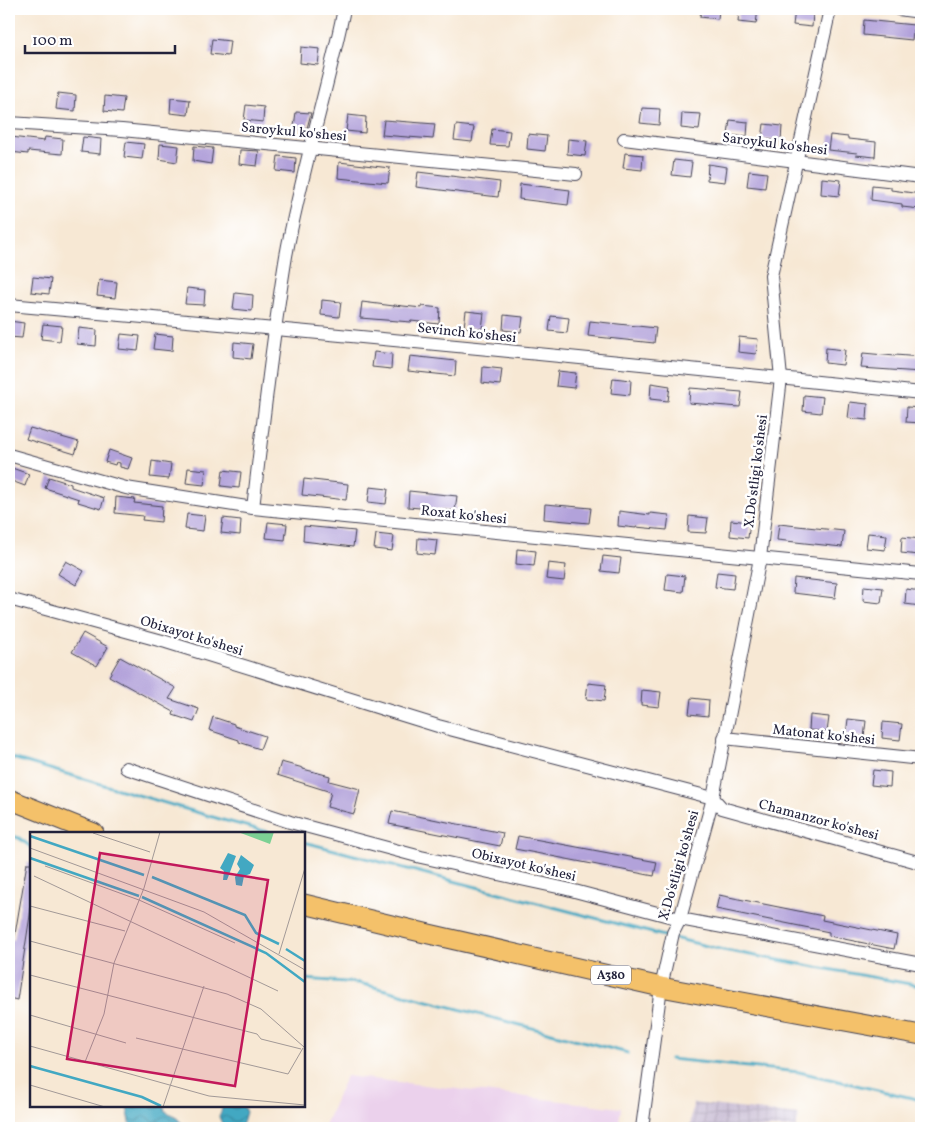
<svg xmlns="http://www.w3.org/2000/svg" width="930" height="1137" font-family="Vollkorn,serif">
<defs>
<pattern id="industrial-grid" width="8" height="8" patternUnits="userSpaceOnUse" patternTransform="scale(1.25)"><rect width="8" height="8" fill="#cbbfd6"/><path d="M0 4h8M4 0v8" fill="none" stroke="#aea4b9"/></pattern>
<pattern id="water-waves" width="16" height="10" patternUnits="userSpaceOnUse" patternTransform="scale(1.25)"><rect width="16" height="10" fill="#42a8c2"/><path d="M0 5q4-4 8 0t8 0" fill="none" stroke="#37889f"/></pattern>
</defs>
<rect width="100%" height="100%" fill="#fff"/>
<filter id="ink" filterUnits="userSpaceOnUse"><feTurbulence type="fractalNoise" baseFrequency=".02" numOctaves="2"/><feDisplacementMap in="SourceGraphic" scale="10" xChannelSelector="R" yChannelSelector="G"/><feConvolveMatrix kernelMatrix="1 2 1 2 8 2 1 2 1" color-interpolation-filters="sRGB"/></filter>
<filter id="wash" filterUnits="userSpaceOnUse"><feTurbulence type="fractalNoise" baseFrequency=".0096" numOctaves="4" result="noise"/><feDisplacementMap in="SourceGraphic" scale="20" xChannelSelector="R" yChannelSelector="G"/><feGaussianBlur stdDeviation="1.12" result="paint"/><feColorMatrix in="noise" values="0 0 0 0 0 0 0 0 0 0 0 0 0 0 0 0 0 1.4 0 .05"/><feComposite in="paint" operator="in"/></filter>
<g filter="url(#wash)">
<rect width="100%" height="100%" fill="#f7e8d4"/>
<polygon fill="#ebd1ec" points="346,1076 621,1108 618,1128 324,1128"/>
<polygon fill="url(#industrial-grid)" points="693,1103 799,1115 796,1128 690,1128"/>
<g fill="url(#water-waves)" stroke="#32657e">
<polygon points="127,1106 164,1106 165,1111 175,1116 182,1123 180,1128 131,1128"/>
<polygon points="223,1106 243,1106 246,1112 242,1126 244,1128 224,1128 219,1117"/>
</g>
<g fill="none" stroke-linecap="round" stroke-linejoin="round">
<g stroke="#42a8c2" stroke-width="3">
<polyline points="9,757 223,820 272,833"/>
<polyline points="9,835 19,838 31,847"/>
<polyline points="304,842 668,937"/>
<polyline points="674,938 723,950 921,986"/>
<polyline points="304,979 359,983 628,1053"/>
<polyline points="670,1059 799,1072 921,1100"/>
</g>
</g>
<g id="blocks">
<g fill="#b2a2da">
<polygon points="701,9 719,9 718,19 700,17"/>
<polygon points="739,9 758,9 756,24 738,22"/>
<polygon points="795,10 813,12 812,27 793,25"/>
<polygon points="864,20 914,25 912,40 863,35"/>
<polygon points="212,39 230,41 228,56 210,54"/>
<polygon points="301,47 320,49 318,65 300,63"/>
<polygon points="58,93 76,95 75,111 56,109"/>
<polygon points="105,96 124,98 122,113 104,111"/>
<polygon points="171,98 190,100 188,115 170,113"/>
<polygon points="246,105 264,107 263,122 244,120"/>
<polygon points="642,108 660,109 659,125 640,123"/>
<polygon points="296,112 311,113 307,128 294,127"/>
<polygon points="682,113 701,114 699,130 681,128"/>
<polygon points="348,115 366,117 365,133 346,131"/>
<polygon points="384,120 435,124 433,139 382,135"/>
<polygon points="730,120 748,122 747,137 728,135"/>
<polygon points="764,124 782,126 781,141 762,139"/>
<polygon points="456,125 474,127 472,142 454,140"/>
<polygon points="492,129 510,131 508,146 490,145"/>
<polygon points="528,134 547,136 545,151 527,149"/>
<polygon points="830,135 848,137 848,139 876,142 875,157 856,155 857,153 828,150"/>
<polygon points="11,137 44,141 45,137 63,139 62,154 28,151 28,154 10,152"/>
<polygon points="83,137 101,139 100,154 81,152"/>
<polygon points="568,139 587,141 585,156 567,154"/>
<polygon points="126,142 144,144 142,159 124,157"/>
<polygon points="160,144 179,146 177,162 159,159"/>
<polygon points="194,146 213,148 211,164 193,161"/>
<polygon points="240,150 259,151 257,166 239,164"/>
<polygon points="625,153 643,155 642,170 623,168"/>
<polygon points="278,156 296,158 295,173 276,171"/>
<polygon points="674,160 692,162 690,177 672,175"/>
<polygon points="339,162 390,168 388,183 338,178"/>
<polygon points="708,164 727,167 725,182 707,180"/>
<polygon points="749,171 767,173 765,188 747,186"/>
<polygon points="418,172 500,182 498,197 416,187"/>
<polygon points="822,178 841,180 839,196 821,194"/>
<polygon points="520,184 570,190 568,205 519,199"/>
<polygon points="872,185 891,187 891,190 921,194 920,209 902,207 902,204 871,200"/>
<polygon points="33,277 51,279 49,294 31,292"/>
<polygon points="99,280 117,282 115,298 97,296"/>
<polygon points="187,288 205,290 204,305 185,304"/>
<polygon points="235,293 253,295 252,311 233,309"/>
<polygon points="322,300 341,302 339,317 321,315"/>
<polygon points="362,302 394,306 394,305 422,308 422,306 440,308 439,324 411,321 411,322 360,318"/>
<polygon points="466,311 484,313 482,329 464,327"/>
<polygon points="504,315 523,317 521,332 503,330"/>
<polygon points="551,316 569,318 567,333 549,331"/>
<polygon points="9,321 24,323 22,338 9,337"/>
<polygon points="590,321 656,328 654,343 588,336"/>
<polygon points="43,324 62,326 60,341 41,339"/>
<polygon points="79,328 97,330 96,346 77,344"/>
<polygon points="121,334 140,336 138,351 119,349"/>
<polygon points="155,334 173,336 172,351 153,349"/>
<polygon points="739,337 758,339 756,354 738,352"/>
<polygon points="234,342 253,344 251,359 233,357"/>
<polygon points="826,348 845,350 843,365 825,363"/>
<polygon points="374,352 392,354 391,369 372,367"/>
<polygon points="863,353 895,356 895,355 921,357 921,372 861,368"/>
<polygon points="410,356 456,361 455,376 408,371"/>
<polygon points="483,367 502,369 500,385 482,383"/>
<polygon points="558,371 576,373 574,388 556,386"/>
<polygon points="613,378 631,380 630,395 611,393"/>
<polygon points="651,383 670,386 668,401 650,399"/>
<polygon points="690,388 742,392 740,407 689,403"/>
<polygon points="804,395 823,397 821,413 803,411"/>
<polygon points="850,402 868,404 867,420 848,418"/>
<polygon points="907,407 921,408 921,423 906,422"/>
<polygon points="30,428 79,442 75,454 26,439"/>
<polygon points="109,450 132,458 128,469 120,467 120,463 116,462 115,465 105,462"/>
<polygon points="152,461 171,464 169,479 150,477"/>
<polygon points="9,467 29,474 25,486 9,480"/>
<polygon points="188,468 206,470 204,485 186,483"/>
<polygon points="223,470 241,472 239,488 221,486"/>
<polygon points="49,477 71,484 71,487 104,498 101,509 78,502 79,499 45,488"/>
<polygon points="304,479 348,484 346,500 302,495"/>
<polygon points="370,487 388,489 386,504 368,502"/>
<polygon points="409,491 457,496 455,511 408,507"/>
<polygon points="116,497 135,499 134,503 162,506 161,522 142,520 143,516 115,513"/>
<polygon points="545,504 591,508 589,523 544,519"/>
<polygon points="619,511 650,515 650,513 669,515 667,530 636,527 636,528 618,526"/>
<polygon points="187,514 205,516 203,531 185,529"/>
<polygon points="689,516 708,518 706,533 688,532"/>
<polygon points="223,518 241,520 240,535 221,533"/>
<polygon points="731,520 750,522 748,538 730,536"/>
<polygon points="268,522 287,524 285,540 266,538"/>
<polygon points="779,524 844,531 842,547 777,540"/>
<polygon points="304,526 355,531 353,547 303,541"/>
<polygon points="868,533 887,535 885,550 866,548"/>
<polygon points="376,534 394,536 392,551 374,549"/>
<polygon points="902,537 921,539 919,555 901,553"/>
<polygon points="418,538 437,540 435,555 417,553"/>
<polygon points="517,549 536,551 534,566 516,564"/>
<polygon points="603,556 621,558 619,573 601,571"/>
<polygon points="66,561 84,571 76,585 58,574"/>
<polygon points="548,563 566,565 564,581 546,579"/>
<polygon points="717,572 735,574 733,589 715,587"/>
<polygon points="667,574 685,576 683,592 665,590"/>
<polygon points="794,578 837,583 835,598 793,593"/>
<polygon points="864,586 883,588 881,603 863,601"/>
<polygon points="906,589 921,591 921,606 905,604"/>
<polygon points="83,633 108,647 97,666 72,652"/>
<polygon points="120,657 176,688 169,699 199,709 194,722 173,715 174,712 109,676"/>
<polygon points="588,683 606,685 604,701 586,699"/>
<polygon points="642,690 661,692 659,707 641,705"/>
<polygon points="691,698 709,700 708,716 689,714"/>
<polygon points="810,715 829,717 827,732 809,730"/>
<polygon points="213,717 234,724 234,726 265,736 260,749 239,742 239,740 209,730"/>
<polygon points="848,719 866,721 864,737 846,735"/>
<polygon points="883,722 902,724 900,740 882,738"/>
<polygon points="281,762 303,768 303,769 330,776 329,781 360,789 354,814 327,807 331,792 277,775"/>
<polygon points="873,770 891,772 890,787 871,785"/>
<polygon points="392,811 503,833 500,846 389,824"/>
<polygon points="518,836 657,862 654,876 515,849"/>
<polygon points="27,863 31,863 31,909 17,1000 9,998 9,939 14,940"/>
<polygon points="719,895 823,916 822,920 897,935 894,949 829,936 829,932 716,909"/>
</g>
</g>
</g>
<g filter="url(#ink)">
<use href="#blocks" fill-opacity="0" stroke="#424052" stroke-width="1"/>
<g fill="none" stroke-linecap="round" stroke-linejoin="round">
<defs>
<g id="minor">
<polyline points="898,9 921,12"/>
<polyline points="9,123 122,130 576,174"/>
<polyline points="624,139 921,177"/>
<path d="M9 305C313 332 617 360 921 393"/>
<polyline points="9,455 126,488 253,508 921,574"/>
<path d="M253 508C263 424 272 340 286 256 301 173 327 92 344 9"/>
<polyline points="9,599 166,642 438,726 713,798 722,808 921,863"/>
<polyline points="724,738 921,759"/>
<polyline points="126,768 290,822 421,857 567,889 680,919 921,964"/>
<polyline points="642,1128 661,987 673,933 680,919 713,798 760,558 781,378 771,276 830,9"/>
</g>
<g id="highway">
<polyline points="9,799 94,833"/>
<polyline points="304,904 429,934 661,987 921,1035"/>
</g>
</defs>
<use href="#minor" stroke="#424052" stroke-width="14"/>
<use href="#highway" stroke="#424052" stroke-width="21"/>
<use href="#minor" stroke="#fff" stroke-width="12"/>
<use href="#highway" stroke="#f4c16a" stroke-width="19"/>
</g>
</g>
<g text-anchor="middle" stroke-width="5" stroke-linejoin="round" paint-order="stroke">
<rect fill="#fff" stroke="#646476" stroke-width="1" x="591" y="965.5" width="40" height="19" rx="4"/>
<g font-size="12" font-weight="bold" fill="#22223b">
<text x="611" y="979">A380</text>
</g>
<g font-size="14" fill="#22223b" stroke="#fff">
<text transform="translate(294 131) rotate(5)" y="5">Saroykul ko'shesi</text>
<text transform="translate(775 143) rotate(7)" y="5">Saroykul ko'shesi</text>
<text transform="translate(467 332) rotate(6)" y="5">Sevinch ko'shesi</text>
<text transform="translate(755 471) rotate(-83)" y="5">X.Do'stligi ko'shesi</text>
<text transform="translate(464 514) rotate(6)" y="5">Roxat ko'shesi</text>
<text transform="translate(192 635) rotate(17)" y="5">Obixayot ko'shesi</text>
<text transform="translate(824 734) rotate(6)" y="5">Matonat ko'shesi</text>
<text transform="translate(819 819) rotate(15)" y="5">Chamanzor ko'shesi</text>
<text transform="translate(524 864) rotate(13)" y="5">Obixayot ko'shesi</text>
<text transform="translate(678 865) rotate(-74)" y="5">X.Do'stligi ko'shesi</text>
</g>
</g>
<g transform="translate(30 832)">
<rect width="275" height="275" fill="#f7e8d4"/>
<path d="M208 0H244L240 12Z" fill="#7cd194"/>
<path d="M198 21 206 24 197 48H193L194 39 190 36ZM211 23 224 33 220 42 214 44 212 54 206 53 205 45 210 37 207 32Z" fill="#42a8c2"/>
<path fill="none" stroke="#42a8c2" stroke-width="2.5" d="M0 4 114 43M0 26 109 64M122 45 215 83 226 101 249 112M112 65 236 121 275 150M256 117 275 129M0 234 112 265 131 274"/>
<path fill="none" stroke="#a29997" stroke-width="1" d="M63 1 120 20M0 16 174 80 275 138M15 34 109 68 205 111M4 44 248 159M0 74 95 99M0 109 197 162 231 177 274 215M249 122 275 36M0 143 227 202 231 207 271 217M0 183 96 211M106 206 258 242 273 216M0 214 179 264 275 273M55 230 74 182 84 131 114 56 130 0M0 253 75 275M133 275 174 154"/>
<path fill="#c2185b" fill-opacity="0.15" stroke="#c2185b" stroke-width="2.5" d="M70 21 238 48 205 254 37 227Z"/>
<rect width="275" height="275" fill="none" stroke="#22223b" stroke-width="2.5"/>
</g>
<rect width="930" height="1137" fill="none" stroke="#fff" stroke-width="30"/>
<path d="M25 45v8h150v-8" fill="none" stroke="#22223b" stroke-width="2.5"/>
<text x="32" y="45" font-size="15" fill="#22223b" stroke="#ffffff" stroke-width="4" paint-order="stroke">100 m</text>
</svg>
